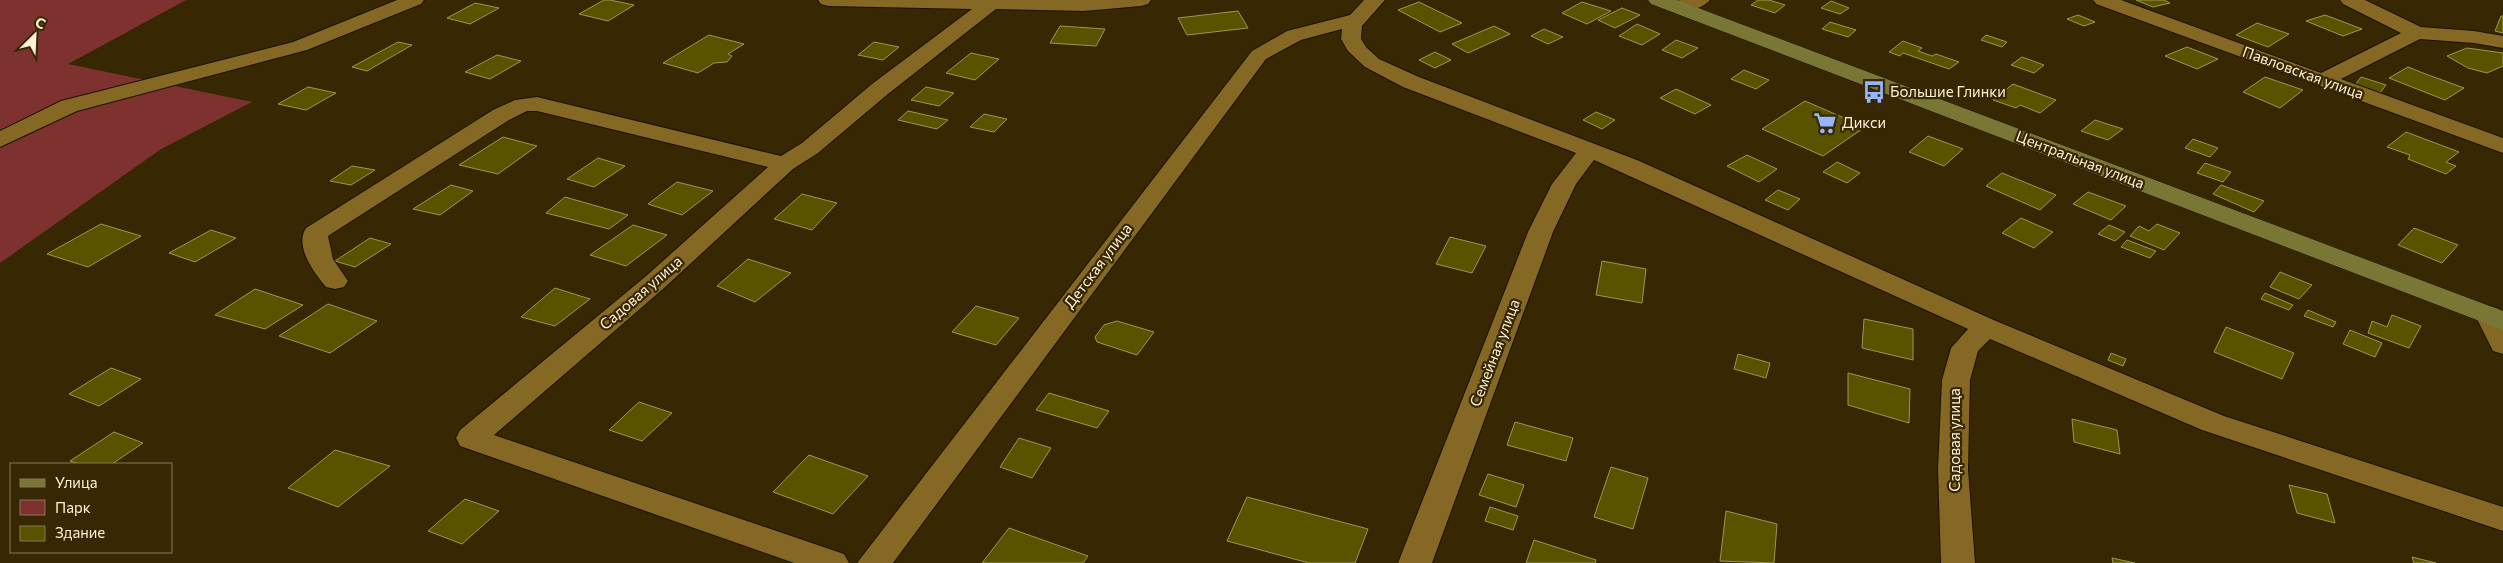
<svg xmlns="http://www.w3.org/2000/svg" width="2503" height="563" font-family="Commissioner,sans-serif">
<rect width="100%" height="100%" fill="#372803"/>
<polygon fill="#7d3230" points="0,0 186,0 68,64 252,102 161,149 0,263"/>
<g fill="#595300" stroke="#9c9750">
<polygon points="604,0 610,0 634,5 608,21 579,14"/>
<polygon points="1758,0 1769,0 1785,5 1775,13 1751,5"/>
<polygon points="2136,0 2164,0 2170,3 2153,7"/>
<polygon points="1831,1 1849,8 1840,14 1821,8"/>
<polygon points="1419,2 1462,23 1440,32 1398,10"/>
<polygon points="1582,2 1611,11 1587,24 1562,13"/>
<polygon points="475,3 499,8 470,24 447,18"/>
<polygon points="1622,8 1640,15 1615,28 1598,20"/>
<polygon points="1238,11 1248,28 1187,35 1178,18"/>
<polygon points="2078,15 2095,22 2084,26 2067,19"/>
<polygon points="2325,15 2362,29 2343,36 2306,21"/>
<polygon points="2501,16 2503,16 2503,33 2495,31"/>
<polygon points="1830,22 1856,30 1848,37 1822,29"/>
<polygon points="2257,23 2289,34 2268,47 2236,35"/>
<polygon points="1637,24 1660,34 1642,45 1619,36"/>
<polygon points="1060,26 1105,29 1096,46 1050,43"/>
<polygon points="1494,26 1510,34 1468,53 1452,44"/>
<polygon points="1544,29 1563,37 1548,44 1531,36"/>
<polygon points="709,35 744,44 728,54 732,56 727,62 714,63 698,73 663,63"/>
<polygon points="1986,35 2007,42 2002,47 1981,40"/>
<polygon points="1676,40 1698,48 1682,58 1662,50"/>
<polygon points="1903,41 1922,48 1918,51 1932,56 1936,54 1959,62 1949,69 1903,53 1900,56 1889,52"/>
<polygon points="398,42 412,45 367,71 352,67"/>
<polygon points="874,42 899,47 883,60 858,55"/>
<polygon points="2187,47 2218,59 2197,69 2165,56"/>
<polygon points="2467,48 2503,53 2503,66 2487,73 2468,68 2447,56"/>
<polygon points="1435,52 1451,60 1435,68 1419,60"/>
<polygon points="971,53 999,59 975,80 946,73"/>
<polygon points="497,55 521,61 490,79 465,72"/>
<polygon points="2022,57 2044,65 2034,73 2011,65"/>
<polygon points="2408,67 2423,73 2464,88 2445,100 2389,78"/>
<polygon points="1744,70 1769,80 1756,89 1731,79"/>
<polygon points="2265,77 2303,90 2280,108 2243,92"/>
<polygon points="2361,77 2386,85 2380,93 2355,85"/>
<polygon points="2013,84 2056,100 2040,113 2020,105 2016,108 1993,100"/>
<polygon points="308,87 336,93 306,110 278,104"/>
<polygon points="926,87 954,93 939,106 911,100"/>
<polygon points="1676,89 1711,105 1695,114 1660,98"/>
<polygon points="1805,101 1865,127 1823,156 1762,129"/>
<polygon points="908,111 948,120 937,129 898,120"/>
<polygon points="1596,112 1615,120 1602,129 1583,120"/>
<polygon points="984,114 1007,119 994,132 970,127"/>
<polygon points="2095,120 2123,129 2108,140 2081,131"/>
<polygon points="2406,132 2459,152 2446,162 2456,166 2446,174 2408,159 2410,155 2387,147"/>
<polygon points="1928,136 1963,149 1944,166 1909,152"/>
<polygon points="503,137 537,146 498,174 459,165"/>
<polygon points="2193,139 2218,148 2210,157 2185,148"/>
<polygon points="1747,155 1777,169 1759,182 1727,166"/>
<polygon points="598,158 625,166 594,187 567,179"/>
<polygon points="1837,162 1860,173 1847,183 1823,172"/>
<polygon points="2205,163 2231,172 2223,182 2197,173"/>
<polygon points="352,166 375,170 351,185 330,181"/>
<polygon points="2002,173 2056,195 2040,210 1986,186"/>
<polygon points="677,182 713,191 682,215 648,204"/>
<polygon points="451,185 473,191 440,215 413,209"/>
<polygon points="2221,185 2264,201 2254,212 2213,194"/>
<polygon points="1778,190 1800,199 1788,210 1765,200"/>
<polygon points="2088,192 2126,206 2111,220 2073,204"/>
<polygon points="802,194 837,203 812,230 774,219"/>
<polygon points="565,197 628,215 609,229 546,213"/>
<polygon points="2021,218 2053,232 2034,248 2002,233"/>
<polygon points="101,224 141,236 88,267 47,254"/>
<polygon points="2157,224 2180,233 2164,250 2130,236 2139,226 2149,231"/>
<polygon points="633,225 667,235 626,266 590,255"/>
<polygon points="2109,225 2125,232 2115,241 2098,234"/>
<polygon points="2414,228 2458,245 2442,263 2398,245"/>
<polygon points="211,230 236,238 195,262 169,253"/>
<polygon points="1450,237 1486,246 1472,273 1436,264"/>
<polygon points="370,238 391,244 355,267 335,261"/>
<polygon points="2127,240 2156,251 2150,258 2121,247"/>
<polygon points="748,259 791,273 755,302 717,286"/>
<polygon points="1602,261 1646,269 1642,303 1596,295"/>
<polygon points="2280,272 2312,285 2299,299 2270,287"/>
<polygon points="555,288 590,299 555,326 521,317"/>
<polygon points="255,289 303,305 265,329 215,315"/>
<polygon points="2265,293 2293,305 2289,310 2261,299"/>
<polygon points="328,304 377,321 330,353 279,336"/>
<polygon points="976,306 1019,318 996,345 952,332"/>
<polygon points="2308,310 2336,322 2333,327 2304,316"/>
<polygon points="2392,315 2421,326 2409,348 2368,333 2372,321 2387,327"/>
<polygon points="1864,319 1913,329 1913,360 1862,348"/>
<polygon points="1117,321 1154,332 1137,355 1097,342 1095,337 1104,325"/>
<polygon points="2226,327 2294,353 2282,379 2214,352"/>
<polygon points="2350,330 2382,343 2375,357 2343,344"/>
<polygon points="2111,353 2126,359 2123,366 2108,360"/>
<polygon points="1738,354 1770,363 1766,378 1734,369"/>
<polygon points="111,368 141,379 99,406 69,394"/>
<polygon points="1848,373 1910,389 1909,423 1848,405"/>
<polygon points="1049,393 1109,411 1097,428 1036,410"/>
<polygon points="639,402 672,413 642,441 609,430"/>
<polygon points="2072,419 2117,430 2120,454 2074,442"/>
<polygon points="1515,422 1573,438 1566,461 1507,445"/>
<polygon points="114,432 143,443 112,464 79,464 70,461"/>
<polygon points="1019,438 1051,448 1032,478 1000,467"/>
<polygon points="335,450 390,466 338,507 288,488"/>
<polygon points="809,455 868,476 833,514 773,492"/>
<polygon points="1611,467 1648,478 1633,529 1594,517"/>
<polygon points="1488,474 1524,485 1516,507 1479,495"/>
<polygon points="2289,485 2327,494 2335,523 2297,513"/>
<polygon points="1247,497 1368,529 1355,563 1309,563 1227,541"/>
<polygon points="465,499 499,511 462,544 428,531"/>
<polygon points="1490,507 1518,516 1513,530 1485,521"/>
<polygon points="1726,511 1777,524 1774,563 1720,561"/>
<polygon points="1009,528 1088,556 1083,563 982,563"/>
<polygon points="1534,540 1596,560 1595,563 1526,563"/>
<polygon points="2412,557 2436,563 2414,563"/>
<polygon points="2112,558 2135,563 2113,563"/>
</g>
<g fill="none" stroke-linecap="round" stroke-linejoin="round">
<defs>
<g id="street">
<polygon points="397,0 424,0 421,4 307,50 77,111 0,147 0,131 61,101 293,42"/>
<path d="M818 0H1151L1148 4 1141 6 1084 11 996 9 888 94 818 153 793 169 663 289 494 435 844 554 849 563H794L460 446 456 438 460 430 645 277 768 167 537 111H527L509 120 328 236 333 259 348 281 344 287 335 289 326 287C314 273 294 246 306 228L493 110 515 100 537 97 781 156 802 143 872 84 972 9 828 6 821 4Z"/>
<polygon points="1364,0 1385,0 1362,26 1361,39 1366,47 1379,59 1419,77 1637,160 1996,321 2224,416 2503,507 2503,531 2202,430 1990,339 1978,351 1970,380 1968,469 1975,563 1941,563 1938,469 1942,380 1951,348 1968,329 1594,160 1576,184 1553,232 1432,563 1398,563 1528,232 1552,184 1576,153 1403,87 1365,67 1348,51 1341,39 1342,29 1301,40 1266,59 893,563 857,563 1252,51 1287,31 1350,15"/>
<path d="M1680 0H1710C1703 9 1680 14 1670 11L1667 7 1670 3Z"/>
<polygon points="2093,0 2121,0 2321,73 2401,33 2343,4 2340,0 2365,0 2421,27 2474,31 2503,36 2503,48 2474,43 2420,39 2341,79 2503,138 2503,153 2096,4"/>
<polygon points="2489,306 2499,309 2503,316 2503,354 2493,351 2475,315 2479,309"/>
</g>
<polygon id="secondary" points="1648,0 1677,0 2503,311 2503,330 1651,4"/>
</defs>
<use href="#street" stroke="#1b1100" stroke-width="2"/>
<use href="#secondary" stroke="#1b1100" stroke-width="1"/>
<use href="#street" fill="#856823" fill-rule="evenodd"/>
<use href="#secondary" fill="#797735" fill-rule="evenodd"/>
</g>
<defs>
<symbol id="bus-bare" viewBox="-9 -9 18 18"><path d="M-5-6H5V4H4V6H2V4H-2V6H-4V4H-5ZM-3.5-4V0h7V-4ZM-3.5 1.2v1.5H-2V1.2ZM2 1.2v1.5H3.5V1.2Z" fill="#95b6fd" stroke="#372803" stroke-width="2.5" paint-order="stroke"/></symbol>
<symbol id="supermarket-bare" viewBox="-9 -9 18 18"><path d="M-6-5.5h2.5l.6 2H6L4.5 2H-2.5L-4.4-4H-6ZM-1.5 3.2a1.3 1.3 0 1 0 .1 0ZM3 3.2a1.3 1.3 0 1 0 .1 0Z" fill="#95b6fd" stroke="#372803" stroke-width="2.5" paint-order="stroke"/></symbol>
</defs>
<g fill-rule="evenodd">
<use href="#bus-bare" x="1858" y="76" width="32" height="32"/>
<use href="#supermarket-bare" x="1809" y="107" width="32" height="32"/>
</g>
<g text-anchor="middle" stroke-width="4.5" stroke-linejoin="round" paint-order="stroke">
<g font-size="15" fill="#fef0d6" stroke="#372803">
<text transform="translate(2303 73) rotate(20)" y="5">Павловская улица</text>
<text transform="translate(2080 160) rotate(21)" y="5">Центральная улица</text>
<text transform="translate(1098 266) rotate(-53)" y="5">Детская улица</text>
<text transform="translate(641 293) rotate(-41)" y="5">Садовая улица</text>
<text transform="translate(1495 353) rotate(-69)" y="5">Семейная улица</text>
<text transform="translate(1955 440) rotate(-90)" y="5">Садовая улица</text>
</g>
<g font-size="15" fill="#fef0d6" stroke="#372803" text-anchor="start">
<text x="1890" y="97">Большие Глинки</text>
<text x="1842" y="128">Дикси</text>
</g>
</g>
<rect x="10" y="463" width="162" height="90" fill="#372803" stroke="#877857"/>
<rect x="20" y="479" width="25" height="8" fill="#797735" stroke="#877857"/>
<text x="55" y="488" font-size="15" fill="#fef0d6">Улица</text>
<rect x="20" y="500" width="25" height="15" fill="#7d3230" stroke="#877857"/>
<text x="55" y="513" font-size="15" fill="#fef0d6">Парк</text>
<rect x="20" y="526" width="25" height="15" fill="#595300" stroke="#877857"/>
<text x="55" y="538" font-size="15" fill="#fef0d6">Здание</text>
<g transform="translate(35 35) rotate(24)" stroke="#372803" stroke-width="4" paint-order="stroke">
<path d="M0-4L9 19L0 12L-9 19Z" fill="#fef0d6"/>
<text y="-8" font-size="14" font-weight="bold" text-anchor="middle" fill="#fef0d6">С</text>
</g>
</svg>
